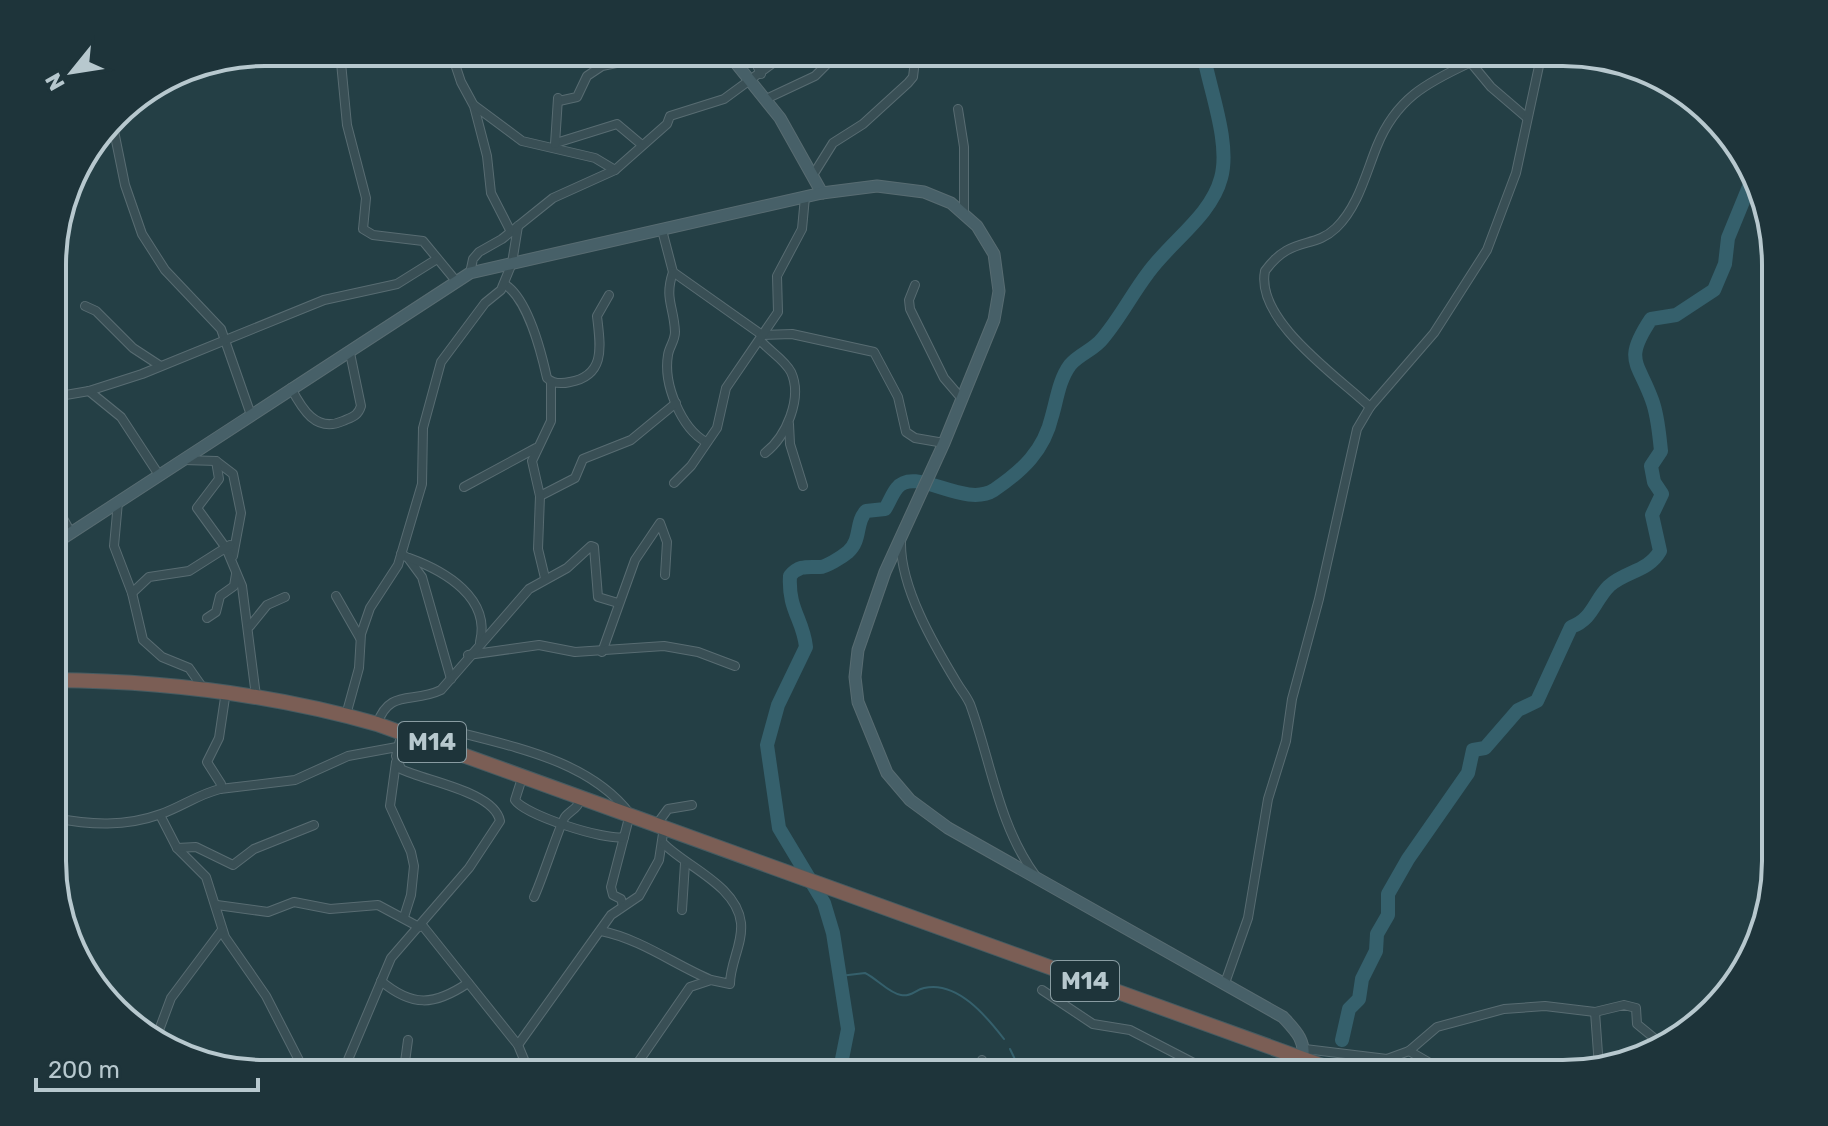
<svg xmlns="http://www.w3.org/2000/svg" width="1828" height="1126" font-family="Rubik,sans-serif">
<rect width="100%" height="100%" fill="#243f45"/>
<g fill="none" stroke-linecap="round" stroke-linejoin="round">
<g stroke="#35606c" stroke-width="2">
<path d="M840 976 865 973C876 978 890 994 901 995 911 997 915 990 924 988 957 980 987 1017 1004 1039"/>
<polyline points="1010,1049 1022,1074"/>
</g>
<g stroke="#35606c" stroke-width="14">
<path d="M1342 1040 1349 1009 1359 999 1362 979 1376 951 1377 934 1388 915V894L1408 859 1468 773 1473 750 1485 748 1518 710 1537 701 1571 627C1593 619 1594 601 1609 586 1625 571 1648 572 1660 551L1652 515 1662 494 1654 482 1651 466 1661 451C1659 433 1658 416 1652 400 1638 361 1623 361 1651 319L1676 315 1714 290 1725 264 1728 238 1753 177"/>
<path d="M839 1074 848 1029 833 933 824 903 779 828 767 745 778 705 806 647C803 619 788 610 790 576 799 565 807 567 820 567 826 567 842 557 848 552 862 539 855 523 866 511L885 509C889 503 892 494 897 488 915 465 964 509 994 490 1022 471 1044 451 1052 416 1057 399 1059 380 1070 365 1079 354 1094 350 1103 338 1120 318 1132 294 1148 273 1171 241 1211 216 1221 178 1231 143 1209 88 1203 52"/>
</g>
<defs>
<g id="street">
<polyline points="340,52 347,125 366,198 363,229 373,235 423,241 456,281"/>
<polyline points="451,52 461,82 474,106 487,156 491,193 511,232"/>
<polyline points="757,52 755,61 761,74"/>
<polyline points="1462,52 1491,87 1526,117"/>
<polyline points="766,99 815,76 834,57 845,52"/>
<polyline points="559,101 577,97 587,76 602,66 668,52"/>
<polyline points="475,106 522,141 595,158 615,170"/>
<polyline points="958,109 964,147 964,213"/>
<polyline points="112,121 125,185 142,234 165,270 221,329 251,415"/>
<polyline points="556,143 617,124 642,145"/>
<polyline points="555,144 558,98"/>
<polyline points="813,175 833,143 863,124 908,83 913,77 916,52"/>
<polyline points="662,230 673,272 762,335 792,334 874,352 898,397 906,432 915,438 944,443"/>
<path d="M673 272C664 299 674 306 675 332 675 341 669 347 668 355 663 384 681 428 706 442"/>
<polyline points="470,273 473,259 479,252 502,239 553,198 615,170 667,124 670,116 724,99 788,52"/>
<path d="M504 284C527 297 541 351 547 378 553 384 561 384 570 382 607 375 600 344 597 316L609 295"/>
<polyline points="915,285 909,300 910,309 944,378 962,399"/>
<polyline points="85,306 96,311 133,348 159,365"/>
<path d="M760 340C769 351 784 359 791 372 803 398 786 437 765 453"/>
<path d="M291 388C302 409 316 433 343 421 352 417 358 416 361 406L350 353"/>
<polyline points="89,391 121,417 159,475"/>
<polyline points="54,397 89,391 142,374 324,300 397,284 437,259"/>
<path d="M1370 407C1337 376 1255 320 1265 271 1291 235 1313 250 1336 228 1358 207 1366 173 1377 146 1396 99 1426 83 1469 63"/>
<polyline points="789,424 790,444 803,486"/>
<polyline points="184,460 216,461 233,474 241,513 233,556"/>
<polyline points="216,461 219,479 197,508 226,548 242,586 256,696"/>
<polyline points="674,483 691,466 717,428 726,388 778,312 777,276 802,229 805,197"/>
<polyline points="464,487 536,448"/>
<polyline points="540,496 575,478 583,459 631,440 676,403"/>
<polyline points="54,502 71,533"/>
<polyline points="118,502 114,546 132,593 143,640 162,657 189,668 203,688"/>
<path d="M901 542C900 587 934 645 957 683 961 690 966 695 970 704 991 761 998 824 1035 875"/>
<polyline points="401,554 408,558 422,577 451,679"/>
<path d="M409 558C445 571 491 598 480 642"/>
<polyline points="545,578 538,549 540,496 532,461 551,421 551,382"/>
<polyline points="132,593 149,577 189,571 230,545"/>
<polyline points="336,596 360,638"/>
<polyline points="207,618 216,612 220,596 234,586 236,574"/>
<polyline points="250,626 267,605 285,597"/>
<polyline points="602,652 635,560 660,523 667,542 665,575"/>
<polyline points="468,655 539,645 575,652 664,646 698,652 735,666"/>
<polyline points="346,715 359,668 361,634 370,608 398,565 422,484 423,428 441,362 485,303 501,290 512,263 518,226"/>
<path d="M377 724C390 688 412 704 441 690L529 589 567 568 591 546 594 547 598 597 618 603"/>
<path d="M422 738 435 726C501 745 586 756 630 814L611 887 613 895 621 899 623 906"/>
<polyline points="396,762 390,806 411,852 414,866 411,895 404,917"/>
<path d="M523 775 515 800C525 815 605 841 624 837"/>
<polyline points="220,789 295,780 348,756 397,747"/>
<polyline points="160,815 177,848 206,877 225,937 266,996 306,1074"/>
<path d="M54 818C90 825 125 827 161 814 181 807 199 794 220 789L221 784 207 762 219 738 226 691"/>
<polyline points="657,824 668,809 692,805"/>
<polyline points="54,833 54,852"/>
<polyline points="177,848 196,847 233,865 254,849 314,825"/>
<path d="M534 897C541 883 561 821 565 817 572 809 578 809 581 797"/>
<polyline points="217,905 268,912 294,902 330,909 378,905 419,927"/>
<polyline points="682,910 685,863"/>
<polyline points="422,925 518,1045 530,1074"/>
<path d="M601 931C641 939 675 965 711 980"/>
<path d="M381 981C412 1007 434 1006 468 983"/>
<polyline points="1225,983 1248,918 1268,799 1286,741 1292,699 1319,599 1357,429 1370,407 1434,333 1487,250 1516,173 1542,52"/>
<polyline points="1042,990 1093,1024 1130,1030 1215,1074"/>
<polyline points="1595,1012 1599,1067"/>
<polyline points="408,1040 405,1062 427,1074"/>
<polyline points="155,1041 171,998 222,930"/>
<polyline points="518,1045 611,915 639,896 659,860 664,827"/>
<polyline points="1305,1049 1387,1059 1409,1051 1437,1027 1504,1009 1545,1006 1595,1012 1624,1005 1636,1008 1637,1024 1665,1047"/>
<polyline points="1409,1051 1449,1074"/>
<path d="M342 1074 391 958 469 868 500 821C494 791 424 781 401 769L396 756 402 732"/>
<path d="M630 1074 690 987 711 980 730 984C730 963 743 944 741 923 737 886 687 867 664 844"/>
<polyline points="980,1074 982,1060"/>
<polyline points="1296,1074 1302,1060"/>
</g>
<g id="secondary">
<polyline points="727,52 780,118 822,193"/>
<path d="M54 544 470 273 822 193 877 186 924 192 951 203 977 226 994 254 999 291 994 320 944 443 885 572 858 650 855 677 858 702 887 773 910 800 948 828 1283 1017C1295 1030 1307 1041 1302 1060"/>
</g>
<path id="highway" d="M54 680C164 681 271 694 377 724L1345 1074"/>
</defs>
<use href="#street" stroke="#586c72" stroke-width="10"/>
<use href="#secondary" stroke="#586c72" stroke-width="13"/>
<use href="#highway" stroke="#475c62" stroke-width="16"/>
<use href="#street" stroke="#394f55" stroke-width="8"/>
<use href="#secondary" stroke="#476068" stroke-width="11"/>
<use href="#highway" stroke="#7b5e55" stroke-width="14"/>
</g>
<g text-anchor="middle" stroke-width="6" stroke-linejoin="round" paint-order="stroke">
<g fill="#1e343a" stroke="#899ca2" stroke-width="2">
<rect x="398" y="722" width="68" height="40" rx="6"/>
<rect x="1051" y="961" width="68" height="40" rx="6"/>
</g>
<g font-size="24" font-weight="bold" fill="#b7c8ce">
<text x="432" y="750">M14</text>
<text x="1085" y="989">M14</text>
</g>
</g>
<path d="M0 0H1828V1126H0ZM265 66H1563A199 199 0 0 1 1762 265V861A199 199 0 0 1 1563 1060H265A199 199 0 0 1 66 861V265A199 199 0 0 1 265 66Z" fill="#1e343a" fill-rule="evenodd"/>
<path fill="none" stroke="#b7c8ce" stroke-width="4" d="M265 66H1563A199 199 0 0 1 1762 265V861A199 199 0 0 1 1563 1060H265A199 199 0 0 1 66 861V265A199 199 0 0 1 265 66Z"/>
<g transform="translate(72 72) rotate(240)" stroke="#1e343a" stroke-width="6" paint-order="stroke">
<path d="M0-6L14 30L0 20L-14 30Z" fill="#b7c8ce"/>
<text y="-12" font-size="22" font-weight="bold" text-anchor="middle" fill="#b7c8ce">N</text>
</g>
<path d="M36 1078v12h222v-12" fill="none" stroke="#b7c8ce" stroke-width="4"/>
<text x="48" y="1078" font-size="24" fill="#b7c8ce" stroke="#1e343a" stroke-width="6" paint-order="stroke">200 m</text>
</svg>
